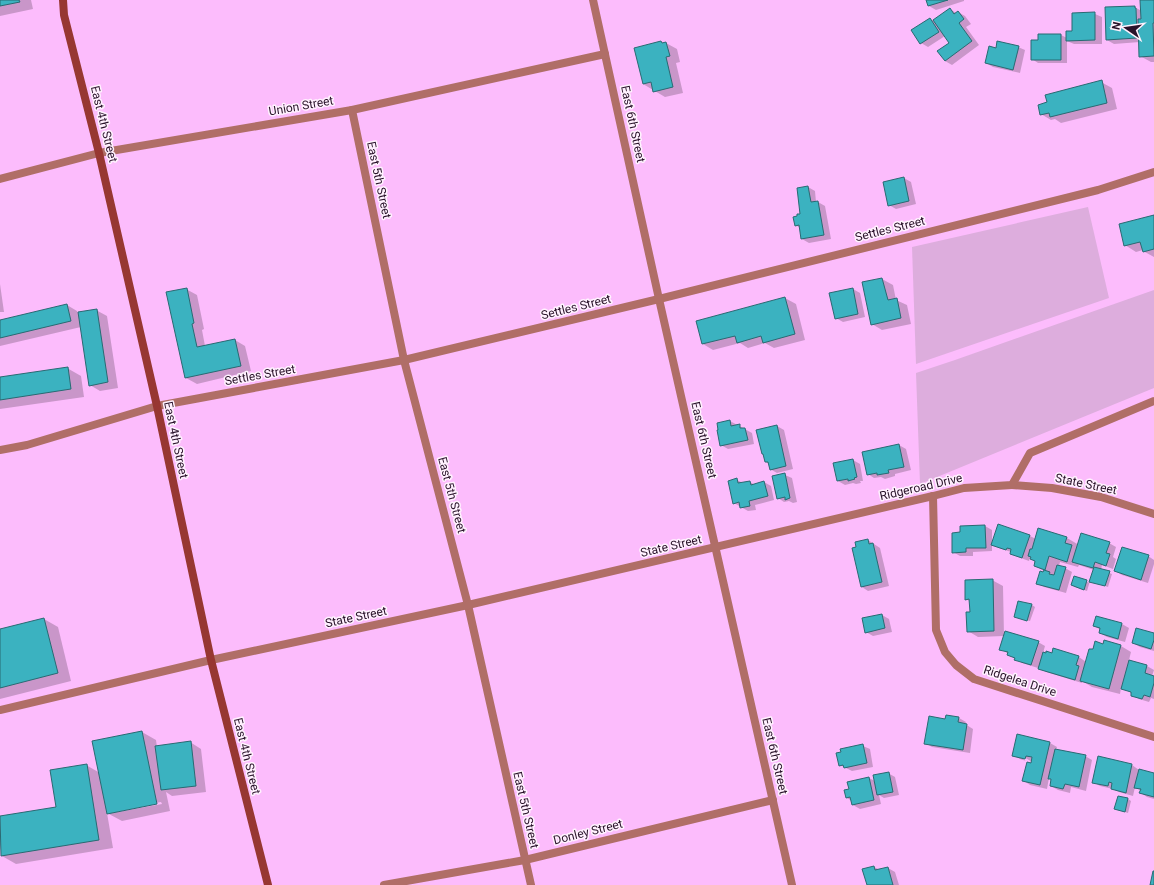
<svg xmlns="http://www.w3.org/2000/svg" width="1154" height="885" font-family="Roboto,sans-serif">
<rect width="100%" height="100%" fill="#fcbcfc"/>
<g fill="#ddaddd">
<polygon points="1088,207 1109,298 916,364 912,247"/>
<polygon points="1154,290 1154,388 920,484 916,373 955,360"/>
</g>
<g fill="#0003" fill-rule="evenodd">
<polygon points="0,0 31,0 33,9 0,16"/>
<polygon points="927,0 964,0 964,1 936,10 929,6"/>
<polygon points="1141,0 1154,0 1154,62 1151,62 1140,56 1140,42 1114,44 1107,40 1134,7 1142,11"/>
<polygon points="950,9 956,13 958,12 965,16 971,24 966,27 979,45 952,65 945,61 950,43 945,36 928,47 921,43 912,30 930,19 934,21"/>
<polygon points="1095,14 1102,17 1102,44 1074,44 1067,41 1067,63 1038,63 1032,59 1039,41 1061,35 1067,38"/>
<polygon points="661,42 663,44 666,43 677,49 680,62 676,63 683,93 665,97 643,84"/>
<polygon points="1018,47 1025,50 1020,73 993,67 986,63 997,49"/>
<polygon points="1101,82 1112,88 1117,109 1061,123 1055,119 1051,120 1041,114"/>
<polygon points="904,178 911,182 916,204 896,209 889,205"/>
<polygon points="808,187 815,191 816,202 818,202 825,206 831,239 809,243 802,239 800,228 796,225 801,214"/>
<polygon points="1154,216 1154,257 1143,251 1143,250 1136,252 1125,245"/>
<polygon points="882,279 893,285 896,300 907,305 911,324 882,330 872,324"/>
<polygon points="0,284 4,312 0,312"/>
<polygon points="186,289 197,295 204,329 202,330 205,346 235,340 245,346 251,371 197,384 186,378"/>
<polygon points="853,289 860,293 865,317 843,322 836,318"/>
<polygon points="785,298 796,304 805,340 774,348 765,343 748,348 740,343 713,350 703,344 697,321"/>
<polygon points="67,305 77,311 78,313 96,310 107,316 118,388 100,391 90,385 81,327 0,346 0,321"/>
<polygon points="67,368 81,376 84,397 0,409 0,378"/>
<polygon points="730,421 752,433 754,444 728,449 721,445"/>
<polygon points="777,426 784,430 793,469 777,473 770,469 769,464 766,462"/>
<polygon points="899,445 906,449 911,470 895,474 895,476 885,479 881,477 874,478 868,474"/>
<polygon points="853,460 860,464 863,481 860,481 861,483 856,484 853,483 845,485 838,481"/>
<polygon points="785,475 792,478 797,502 793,503 789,501 784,502 778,498"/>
<polygon points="737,480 743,483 750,482 755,485 764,482 771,486 774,500 755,505 756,510 748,511 734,503"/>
<polygon points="985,526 992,530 992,551 973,552 973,556 960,556 953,552 961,533"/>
<polygon points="1030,536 1036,539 1067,538 1079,545 1109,543 1116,547 1113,557 1116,559 1113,569 1102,565 1101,570 1112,574 1108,587 1090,581 1087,591 1075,587 1072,585 1074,577 1090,583 1094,570 1079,565 1078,567 1060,562 1059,566 1065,568 1072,572 1066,593 1044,587 1037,583 1044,571 1035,566 1036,562 1030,558 1029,561 1018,557 1011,553 1011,552 999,548 993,545"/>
<polygon points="868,540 880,548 889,586 868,591 862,587"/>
<polygon points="1148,556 1154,560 1154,564 1148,583 1122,575 1115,571"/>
<polygon points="992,580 1003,586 1004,636 978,637 968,631 971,613 970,601 966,599"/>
<polygon points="1032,605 1035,607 1030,621 1018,618"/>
<polygon points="882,615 889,619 892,632 873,636 866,632"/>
<polygon points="44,619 58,627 71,681 0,699 0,630"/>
<polygon points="1122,624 1129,628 1125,642 1107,637 1100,633 1101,630 1094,626"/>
<polygon points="1154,634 1154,651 1140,647 1133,643"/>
<polygon points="1038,642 1045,646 1043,653 1079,657 1086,662 1093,651 1104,645 1121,646 1131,652 1129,660 1147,666 1154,670 1152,676 1154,677 1154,699 1151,698 1149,702 1139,699 1132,695 1132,693 1121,688 1120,694 1092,687 1082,681 1082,683 1046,672 1038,668 1022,663 1001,649"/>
<polygon points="947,716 959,718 966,722 965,724 973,729 970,753 932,747 925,743 946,720"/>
<path d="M142 732 156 740 157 747 190 742 201 749 206 792 172 796 166 792 170 811 122 821 107 813 113 848 16 864 2 856 0 845V817L57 808 86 765 100 773ZM161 802 162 804 118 812V810Z"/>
<polygon points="1017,736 1050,743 1057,747 1056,750 1085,756 1092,760 1086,791 1071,787 1070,793 1058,790 1051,786 1052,780 1049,778 1047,789 1030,785 1024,781 1032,764 1032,762 1021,755 1020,757 1026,761 1020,759 1013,755"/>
<polygon points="863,746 870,749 873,767 852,771 840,765"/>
<polygon points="1099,757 1132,765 1139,770 1154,774 1154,799 1147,797 1141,793 1141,791 1135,787 1133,796 1119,792 1113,789 1100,786 1093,782"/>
<polygon points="888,773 895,777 899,795 884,798 879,795 881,804 860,809 853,805 852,801 847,798 850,790 869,778 875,781"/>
<polygon points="1128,799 1131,801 1128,813 1115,809"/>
<polygon points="874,867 880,870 888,868 895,872 899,885 868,885"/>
</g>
<g fill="#3bb2c0" stroke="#296a72">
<polygon points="0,0 19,0 20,2 0,6"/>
<polygon points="926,0 948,0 928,6"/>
<polygon points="1140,0 1154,0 1154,23 1153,23 1154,56 1139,57 1138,19 1141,19"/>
<polygon points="1135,6 1135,8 1136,8 1137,38 1106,40 1105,7"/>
<polygon points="950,8 954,14 958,11 964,19 959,23 972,41 945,61 937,51 949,43 933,20"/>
<polygon points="1095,12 1095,40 1066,41 1066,31 1072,31 1072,13"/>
<polygon points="930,18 939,32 920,44 911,30"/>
<polygon points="1038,34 1061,34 1061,60 1031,60 1031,40 1038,40"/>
<polygon points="661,41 662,43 666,42 670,56 666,57 673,87 653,92 651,82 643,84 634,48"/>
<polygon points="997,41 1019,46 1013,70 985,63 989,46 996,48"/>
<polygon points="1102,80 1107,103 1050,117 1049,113 1040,115 1038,105 1047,102 1045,95"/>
<polygon points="904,177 909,201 888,206 883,182"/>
<polygon points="808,186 811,202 818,201 824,235 801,239 799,225 795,226 793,217 797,216 797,214 800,214 797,188"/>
<polygon points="1154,215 1154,249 1143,252 1140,242 1124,246 1119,224"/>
<polygon points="882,278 888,300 897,298 901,318 871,325 862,282"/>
<polygon points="187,288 194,323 192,324 197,347 235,339 241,366 185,378 166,292"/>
<polygon points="853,288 858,314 835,319 829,293"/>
<polygon points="785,297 795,334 763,343 761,336 737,343 735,336 702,344 696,321"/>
<polygon points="67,304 71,321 0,338 0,320"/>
<polygon points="97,309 108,382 89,386 78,312"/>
<polygon points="68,367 71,389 0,400 0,377"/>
<polygon points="730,420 731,426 740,424 740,428 745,428 748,440 720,446 717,430 718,430 717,423"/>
<polygon points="777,425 786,466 770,470 768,462 765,462 763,454 762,454 756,430"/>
<polygon points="899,444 904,467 888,470 889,473 877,475 877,473 867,475 862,452"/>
<polygon points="853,459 857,477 854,478 855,479 848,481 848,479 837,481 833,463"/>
<polygon points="785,473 790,498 785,500 785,497 777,499 772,476"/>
<polygon points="737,478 738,483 750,481 751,485 764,481 768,496 749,501 750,506 740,508 739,502 733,504 728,481"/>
<polygon points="998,524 1030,535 1022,558 1010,554 1011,549 1007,548 1006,550 991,545"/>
<polygon points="985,525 986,548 966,548 966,552 952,553 952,533 960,532 960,526"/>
<polygon points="1038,528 1067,537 1065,543 1072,545 1067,562 1049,556 1045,570 1034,566 1035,561 1030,559 1031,557 1028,556 1030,549 1032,549"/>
<polygon points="1081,533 1110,542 1106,553 1110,554 1106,566 1095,562 1093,568 1072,562"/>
<polygon points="868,539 869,544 873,543 882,582 861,587 852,548 856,547 855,542"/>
<polygon points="1122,547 1149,555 1141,580 1114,571"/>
<polygon points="1057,565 1066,567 1059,590 1036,584 1040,571 1043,572 1044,570 1050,572 1049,574 1054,575"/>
<polygon points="1094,567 1110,571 1105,586 1089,582"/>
<polygon points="1074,576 1087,580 1084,590 1071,585"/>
<polygon points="993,579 994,631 967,632 966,612 970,612 969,599 965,600 965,580"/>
<polygon points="1018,601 1032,604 1027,621 1014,617"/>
<polygon points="882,614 885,628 865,633 862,618"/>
<polygon points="1096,616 1122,623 1118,639 1099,633 1100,628 1093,626"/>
<polygon points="44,618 58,673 0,688 0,629"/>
<polygon points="1136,628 1154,633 1154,640 1151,649 1132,643"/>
<polygon points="1005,631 1039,641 1031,665 1014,660 1015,658 1007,655 1008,652 999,650"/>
<polygon points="1104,640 1121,645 1109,689 1080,681 1089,649 1093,649 1095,641 1103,644"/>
<polygon points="1053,648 1079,656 1076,665 1079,666 1075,680 1038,669 1043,652 1046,653 1046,651 1052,653"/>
<polygon points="1129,660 1147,665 1145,673 1154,676 1154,683 1150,697 1144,695 1142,699 1131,696 1131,692 1121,689"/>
<polygon points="946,715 959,717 958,722 967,724 963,750 924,744 929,716 945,719"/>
<polygon points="142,731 157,804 107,814 92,741"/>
<polygon points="1017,734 1050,742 1040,785 1022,781 1027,762 1031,763 1032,757 1026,756 1025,759 1012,756"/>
<polygon points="191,741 196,786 161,790 155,746"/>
<polygon points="863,744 867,763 844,768 843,765 839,766 836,753 841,752 840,749"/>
<polygon points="1055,749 1086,755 1079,787 1065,784 1063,789 1050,786 1051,779 1048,779"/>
<polygon points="1098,756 1132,764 1126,793 1111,789 1112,783 1109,782 1108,786 1092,783"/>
<polygon points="87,764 99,840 1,856 0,816 56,807 50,770"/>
<polygon points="1139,769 1154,773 1154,797 1139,793 1141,789 1134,788"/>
<polygon points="889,772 893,792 877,795 873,775"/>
<polygon points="869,777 874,800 852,805 850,797 846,798 844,790 849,789 847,782"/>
<polygon points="1118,796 1128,798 1125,812 1114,809"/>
<polygon points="874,866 875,870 888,867 893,885 867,885 862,869"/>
<polygon points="1153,871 1154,871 1154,885 1150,885"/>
</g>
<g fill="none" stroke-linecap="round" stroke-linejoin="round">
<g stroke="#b06e67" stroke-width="8">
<polyline points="593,0 659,299 792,885"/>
<polyline points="352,110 404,360 468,605 531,885"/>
<polyline points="0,179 99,153 352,110 605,54"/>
<polyline points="0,450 27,445 157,406 404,360 659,299 1098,190 1154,172"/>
<polyline points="1012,485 1052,488 1101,497 1154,514"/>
<polyline points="933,496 936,630 945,652 956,665 974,679 1154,737"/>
<polyline points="0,710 211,660 468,605 933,496 964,488 1012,485 1030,453 1154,401"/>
<polyline points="384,885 525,860 773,800"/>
</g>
<polyline stroke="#973732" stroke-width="8" points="63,0 64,15 99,153 157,406 211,660 268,885"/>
</g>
<g text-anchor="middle" stroke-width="3" stroke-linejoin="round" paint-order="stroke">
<g font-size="12" fill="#29122a" stroke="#fff2fe">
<text transform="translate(301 106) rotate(-10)" y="4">Union Street</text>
<text transform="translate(104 124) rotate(76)" y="4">East 4th Street</text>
<text transform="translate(633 124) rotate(78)" y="4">East 6th Street</text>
<text transform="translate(379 180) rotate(78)" y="4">East 5th Street</text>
<text transform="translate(890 229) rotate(-14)" y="4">Settles Street</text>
<text transform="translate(576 307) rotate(-14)" y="4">Settles Street</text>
<text transform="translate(260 375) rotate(-10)" y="4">Settles Street</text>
<text transform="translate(176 440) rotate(78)" y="4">East 4th Street</text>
<text transform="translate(704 440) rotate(77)" y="4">East 6th Street</text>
<text transform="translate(1086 484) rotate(12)" y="4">State Street</text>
<text transform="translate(921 487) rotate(-13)" y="4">Ridgeroad Drive</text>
<text transform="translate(452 495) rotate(75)" y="4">East 5th Street</text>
<text transform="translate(671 546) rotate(-13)" y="4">State Street</text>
<text transform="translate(356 617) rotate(-12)" y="4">State Street</text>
<text transform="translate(1020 681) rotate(18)" y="4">Ridgelea Drive</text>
<text transform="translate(247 756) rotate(76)" y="4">East 4th Street</text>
<text transform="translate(775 756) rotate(77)" y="4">East 6th Street</text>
<text transform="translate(526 810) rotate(77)" y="4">East 5th Street</text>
<text transform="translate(588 832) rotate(-14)" y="4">Donley Street</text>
</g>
</g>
<g transform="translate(1126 28) rotate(283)" stroke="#fff2fe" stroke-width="3" paint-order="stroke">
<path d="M0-3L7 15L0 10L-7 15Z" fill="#29122a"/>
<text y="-6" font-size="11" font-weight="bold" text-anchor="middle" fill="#29122a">N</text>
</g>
</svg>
